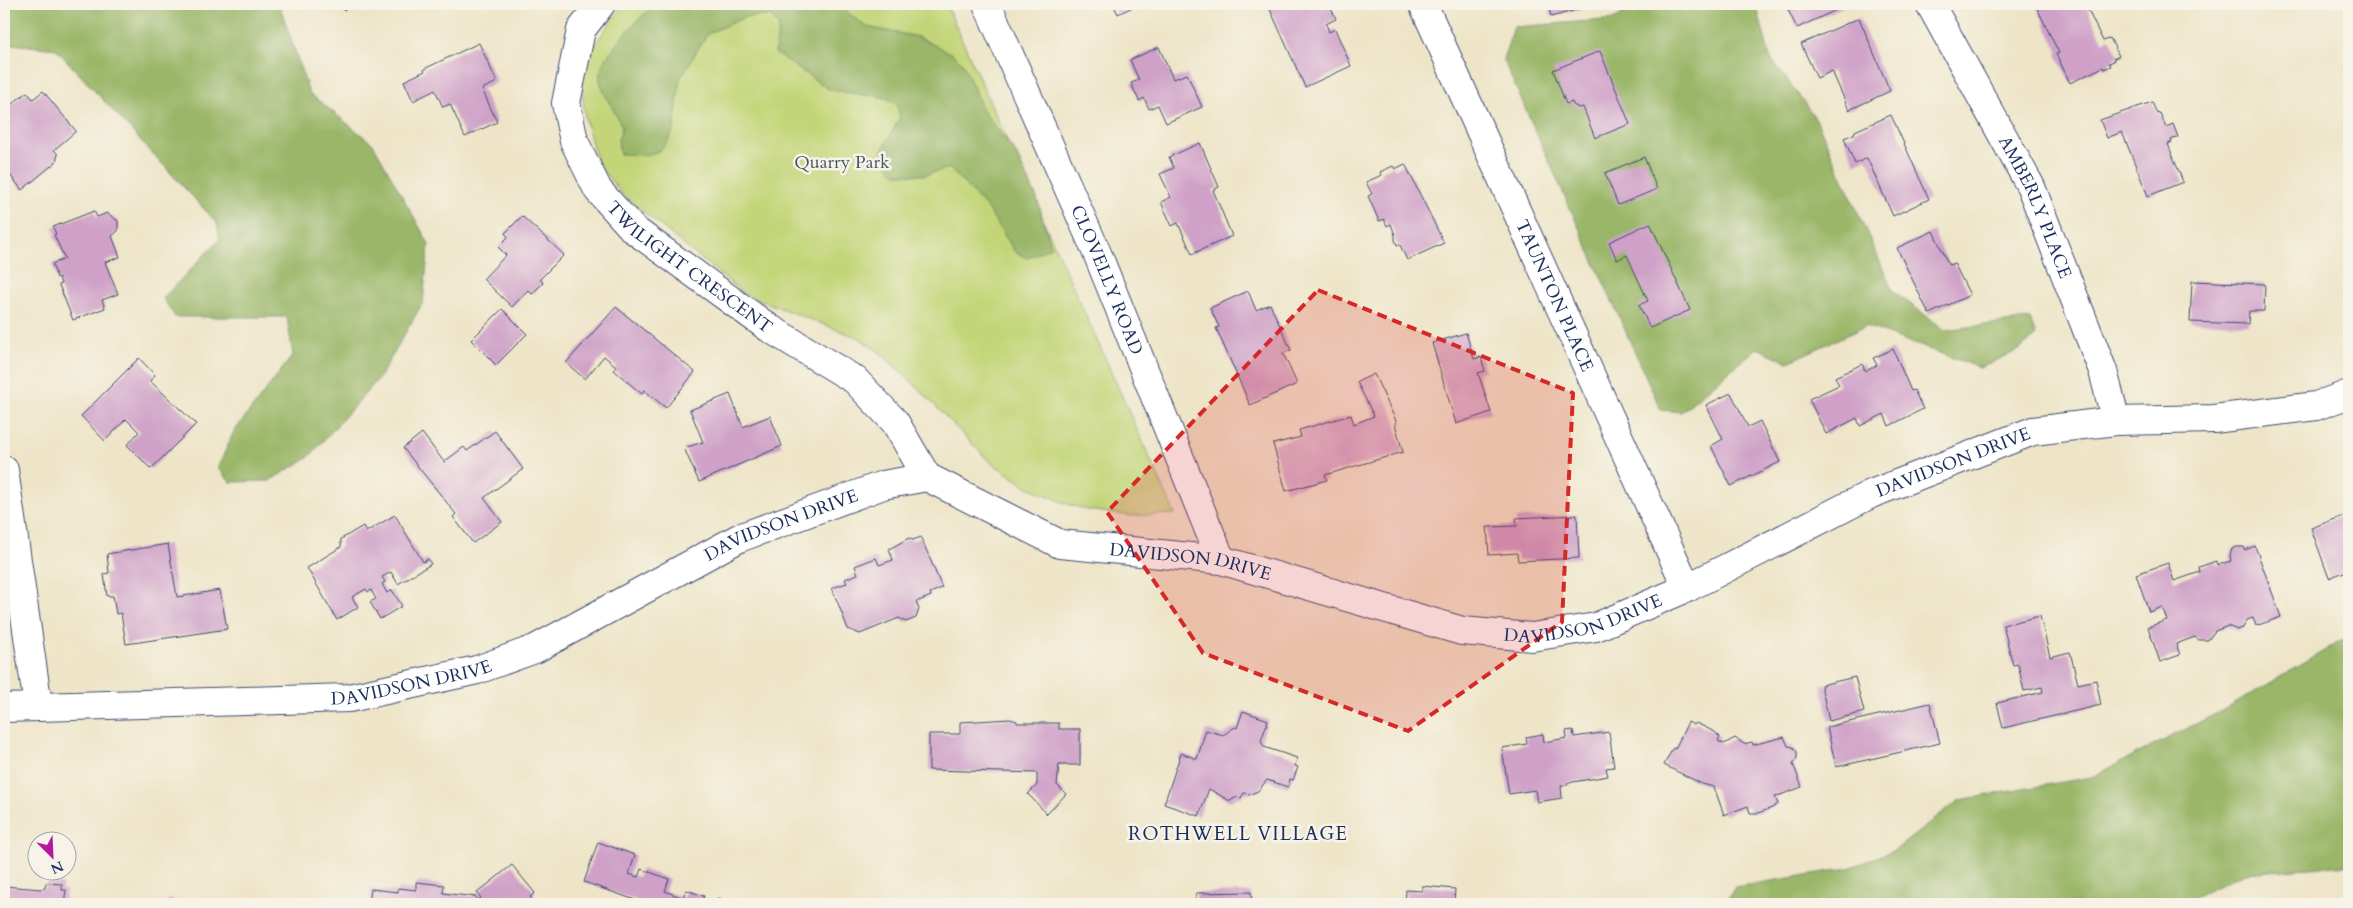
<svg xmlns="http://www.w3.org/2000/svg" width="2353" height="908" font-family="Cardo,serif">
<rect width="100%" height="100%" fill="#f7f3e8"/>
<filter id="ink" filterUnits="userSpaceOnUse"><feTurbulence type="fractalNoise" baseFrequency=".02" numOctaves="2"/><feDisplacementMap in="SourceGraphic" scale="10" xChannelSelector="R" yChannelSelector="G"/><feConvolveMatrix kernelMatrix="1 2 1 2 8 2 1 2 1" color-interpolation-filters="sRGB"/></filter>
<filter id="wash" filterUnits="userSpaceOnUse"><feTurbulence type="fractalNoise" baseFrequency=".0096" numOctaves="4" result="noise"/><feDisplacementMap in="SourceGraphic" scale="20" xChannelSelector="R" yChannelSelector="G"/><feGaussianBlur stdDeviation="1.12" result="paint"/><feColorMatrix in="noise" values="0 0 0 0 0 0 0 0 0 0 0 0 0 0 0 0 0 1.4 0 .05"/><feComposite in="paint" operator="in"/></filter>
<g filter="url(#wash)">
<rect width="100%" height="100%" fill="#eee5c8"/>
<polygon fill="#c3d578" stroke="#6f826b" points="623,4 946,4 1175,514 1132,516 1088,510 1067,504 1026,486 989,461 909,379 877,350 859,338 744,294 623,195 598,165 585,118 581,80 594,46"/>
<g fill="#9ab668" stroke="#5a7263">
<polygon points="4,4 279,4 309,93 373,144 429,244 423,302 380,377 308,458 269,481 230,482 218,468 233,433 293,355 287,317 175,317 163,298 220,239 217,223 56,49 4,43"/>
<path d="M656 4H844L847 12 867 27 918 37 953 54 963 64 984 112 1015 152 1037 198 1051 247 1027 258 1015 252 987 208 949 168 925 175 896 174 887 165 882 151 900 117 897 104 886 98 830 90 775 53 779 26 771 16 745 17 707 34 680 79 674 130 668 141 659 151 646 155 620 154 618 140 622 127C615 112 604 96 600 81 594 61 641 16 656 4Z"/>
<polygon points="1626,4 1756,4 1770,57 1816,119 1893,291 1945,330 2030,319 2036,336 2019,350 1980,368 1866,326 1788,362 1757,348 1681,412 1661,410 1503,59 1514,27 1616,19 1627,9"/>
<polygon points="2349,636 2349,865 2245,873 2180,904 1725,904 1735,887 1849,868 1895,850 1960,800 2092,777 2233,705"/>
</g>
<g id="blocks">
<g fill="#cfa1c8">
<polygon points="338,4 353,4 344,11"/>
<polygon points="1113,4 1139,4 1118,14"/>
<polygon points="1277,4 1329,4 1336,19 1326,24 1329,32 1335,29 1351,66 1305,87 1269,7"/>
<polygon points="1548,4 1597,4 1551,17"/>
<polygon points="1802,4 1855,4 1848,7 1847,5 1797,28 1788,10"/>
<polygon points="2035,4 2085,4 2103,41 2110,38 2119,56 2113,59 2114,61 2109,63 2111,66 2104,69 2103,67 2070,83 2056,54 2059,53"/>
<polygon points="1859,18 1890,91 1849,110 1832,71 1817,78 1801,44"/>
<polygon points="479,43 497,82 482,89 497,122 465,137 450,104 443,107 435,90 413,101 404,81 425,71 424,69"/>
<polygon points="1159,47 1173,79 1187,74 1202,107 1166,123 1158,105 1149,109 1144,98 1139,101 1131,83 1139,80 1130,60"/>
<polygon points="1600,51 1630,124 1595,138 1583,107 1579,108 1573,105 1572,102 1566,104 1553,70"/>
<polygon points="43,91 76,131 54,150 58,154 56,162 22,190 7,171 4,174 4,101 8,107 27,92 33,99"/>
<polygon points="2152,102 2157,114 2160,113 2166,127 2173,124 2178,137 2171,140 2172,142 2168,144 2183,182 2148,196 2122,132 2107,138 2100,120"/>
<polygon points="1891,115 1929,199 1893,216 1867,158 1855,164 1844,138 1854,134 1855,131"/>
<polygon points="1200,143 1219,187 1213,190 1232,236 1192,254 1178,223 1172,226 1161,202 1171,197 1160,174 1174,168 1169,157"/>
<polygon points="1644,157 1657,189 1618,205 1605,173"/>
<polygon points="1405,164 1444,243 1407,260 1400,245 1397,245 1395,240 1395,235 1391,224 1387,226 1384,219 1379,221 1368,196 1372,194 1366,182 1382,175 1380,172 1393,166 1395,169"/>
<polygon points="94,211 97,217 107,213 118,221 118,231 112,236 120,257 105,262 118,294 102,300 105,308 73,320 59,285 61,284 59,277 57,278 52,264 65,259 54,235 56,234 53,227"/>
<polygon points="522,216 564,255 540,279 543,283 532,294 528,290 512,307 483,279 506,255 498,247 508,237 505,233"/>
<polygon points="1650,223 1690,310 1650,328 1639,305 1648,301 1627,255 1617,260 1609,242"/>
<polygon points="1933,231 1949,265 1954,263 1970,295 1929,314 1897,248"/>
<polygon points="2192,281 2265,284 2264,311 2249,311 2248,324 2190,322"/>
<polygon points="1248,291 1256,310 1270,304 1291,350 1283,353 1297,384 1250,405 1216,328 1219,327 1210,308"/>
<polygon points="616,307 695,372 666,408 644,390 642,394 630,384 614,370 617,367 604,356 585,379 566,363"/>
<polygon points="502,309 527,334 496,365 471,340"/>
<polygon points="1466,333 1474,359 1481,357 1485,371 1478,373 1491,412 1456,424 1432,343"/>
<polygon points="1893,349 1911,391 1914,390 1923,409 1889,426 1884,414 1860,426 1857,418 1826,434 1809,399 1839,385 1835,377 1862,364 1865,371 1877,365 1873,358"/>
<polygon points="139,358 155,375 150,381 196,424 151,469 127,445 139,432 126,419 105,441 81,416"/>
<polygon points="1374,374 1397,423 1395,424 1403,452 1325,475 1327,480 1286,491 1273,444 1301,437 1299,430 1351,415 1354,424 1374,416 1357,382"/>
<polygon points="1731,393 1748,427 1760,421 1780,462 1731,486 1711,446 1723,439 1706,405"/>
<polygon points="730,394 743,427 770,416 782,446 699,482 684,448 703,442 690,410"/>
<polygon points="495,431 523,469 484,498 502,522 473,543 453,517 456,514 403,448 422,433 444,462 464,447 467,451"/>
<polygon points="2349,514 2349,570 2329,578 2311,528"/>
<polygon points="395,515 423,562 428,559 431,564 398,584 391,572 382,577 385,582 382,584 387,593 392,590 402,606 380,619 370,602 376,599 371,590 368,592 366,589 352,597 358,607 337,620 307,568 341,547 341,539 363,526 366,532"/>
<polygon points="1577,515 1579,558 1518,561 1517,553 1489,555 1487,527 1517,526 1516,518"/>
<polygon points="921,537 942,588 930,593 931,596 916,602 919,609 916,618 906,622 899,618 860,634 848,629 832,588 847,583 845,579 858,574 855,566 876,558 879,565 893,560 889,549 909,538 913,540"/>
<polygon points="168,544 177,597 220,590 227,629 126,644 121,613 116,614 113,596 107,596 104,574 109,573 107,554"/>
<polygon points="2255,546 2281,617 2256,626 2253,618 2247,620 2243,628 2237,630 2228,626 2215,631 2208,640 2199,640 2195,637 2176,644 2180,655 2160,662 2148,627 2167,620 2162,607 2149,612 2136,574 2168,563 2174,581 2200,572 2199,567 2216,561 2217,565 2231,561 2230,555 2232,549 2236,547 2244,547 2245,550"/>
<polygon points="2040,616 2050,657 2070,652 2078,684 2096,680 2101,705 2003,728 1997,703 2043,692 2042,687 2024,691 2018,664 2013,665 2003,625"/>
<polygon points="1855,677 1864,712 1829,721 1821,685"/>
<polygon points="1930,703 1940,743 1836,767 1827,727"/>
<polygon points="1243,711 1268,720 1261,741 1264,747 1297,758 1295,766 1298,767 1293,780 1290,779 1288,787 1267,780 1258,791 1251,794 1244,793 1241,798 1237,797 1230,801 1209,789 1199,816 1164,804 1181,753 1197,759 1206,730 1223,735 1235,727 1237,728"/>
<polygon points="1010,719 1017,721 1017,723 1059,723 1059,729 1080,729 1080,765 1059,765 1057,785 1066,794 1047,814 1028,794 1037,785 1037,773 929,770 929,734 960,734 960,722"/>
<polygon points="1688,722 1694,725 1696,723 1715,732 1720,737 1718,741 1724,744 1735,738 1744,744 1752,742 1753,745 1756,744 1784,737 1788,746 1793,747 1797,752 1797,758 1793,764 1802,787 1775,797 1778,804 1772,808 1758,813 1750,813 1748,806 1724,815 1714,787 1702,784 1664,765 1673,748 1675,749"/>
<polygon points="1573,730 1574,737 1609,732 1614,767 1606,768 1608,776 1567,783 1567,785 1561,786 1562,798 1537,802 1535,790 1509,794 1502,748 1527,744 1526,737 1543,734 1544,742 1567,738 1566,731"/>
<polygon points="598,842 635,855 629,874 638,877 641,869 669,879 665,891 683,898 686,890 704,896 701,904 642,904 641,902 584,882"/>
<polygon points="512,865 535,893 530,897 536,904 369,904 371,889 398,892 398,888 416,890 416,882 444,885 443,893 476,897 478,900 481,898 477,893"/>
<polygon points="46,883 62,884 62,890 66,890 64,904 4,904 4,886 41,889 45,888"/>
<polygon points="1422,886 1455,889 1454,904 1405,904 1406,890 1422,891"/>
<polygon points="1251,892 1252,904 1197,904 1196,893"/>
<polygon points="718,898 737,904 716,904"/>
<polygon points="168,899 192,903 192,904 168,904"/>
<polygon points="200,901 215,903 215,904 200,904"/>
</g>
</g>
</g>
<g filter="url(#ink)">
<use href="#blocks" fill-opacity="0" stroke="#3b4a6e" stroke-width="1"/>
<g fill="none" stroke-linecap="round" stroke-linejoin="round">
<defs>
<g id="minor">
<path id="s1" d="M601 4 581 30 566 103 574 141 598 190 633 229 769 328 855 380 895 422 927 477"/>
<path id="s2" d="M987 4 1097 253 1221 560"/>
<path id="s3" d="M1423 4 1687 588"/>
<path id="s4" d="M1930 4 2031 187 2103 371 2116 421"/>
<polyline points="4,470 38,706"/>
<path id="s5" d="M4 708 349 698 477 670 535 649 739 538 883 485 927 477 1060 544 1221 560 1462 631 1532 637 1596 627 1687 588 1871 494 2033 431 2116 421 2214 419 2316 406 2349 394"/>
</g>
</defs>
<use href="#minor" stroke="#3b4a6e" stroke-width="30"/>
<use href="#minor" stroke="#fff" stroke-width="28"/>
</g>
</g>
<path fill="#d62828" fill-opacity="0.2" stroke="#d62828" stroke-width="4" stroke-dasharray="10 6" stroke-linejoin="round" d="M1318 290 1573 393 1562 622 1408 731 1203 653 1107 512Z"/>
<g text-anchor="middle" stroke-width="5" stroke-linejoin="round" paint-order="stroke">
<g font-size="18" fill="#455864" stroke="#f7f3e8">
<text x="842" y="168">Quarry Park</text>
</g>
<g font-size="18" fill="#1b2f5e" stroke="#f7f3e8">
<text dy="6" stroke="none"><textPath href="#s4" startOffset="229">AMBERLY PLACE</textPath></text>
<text dy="6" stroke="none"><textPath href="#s1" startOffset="321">TWILIGHT CRESCENT</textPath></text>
<text dy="6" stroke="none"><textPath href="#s2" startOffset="301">CLOVELLY ROAD</textPath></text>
<text dy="6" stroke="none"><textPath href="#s3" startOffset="320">TAUNTON PLACE</textPath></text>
<text dy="6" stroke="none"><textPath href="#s5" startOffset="2059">DAVIDSON DRIVE</textPath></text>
<text dy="6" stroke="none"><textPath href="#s5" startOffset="814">DAVIDSON DRIVE</textPath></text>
<text dy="6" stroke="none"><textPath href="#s5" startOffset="1249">DAVIDSON DRIVE</textPath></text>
<text dy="6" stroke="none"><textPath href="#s5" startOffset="1654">DAVIDSON DRIVE</textPath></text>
<text dy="6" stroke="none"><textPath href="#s5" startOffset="409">DAVIDSON DRIVE</textPath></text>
</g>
<g font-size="19" letter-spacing="1" fill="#1b2f5e" stroke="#f7f3e8">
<text x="1238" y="840">ROTHWELL VILLAGE</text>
</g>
</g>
<rect width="2353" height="908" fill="none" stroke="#f7f3e8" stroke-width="20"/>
<g transform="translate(52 856) rotate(156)"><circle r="24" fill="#f7f3e8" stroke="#9fa5b1"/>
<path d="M0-4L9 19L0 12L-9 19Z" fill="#b5179e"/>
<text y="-8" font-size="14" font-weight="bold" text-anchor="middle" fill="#1b2f5e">N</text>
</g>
</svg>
